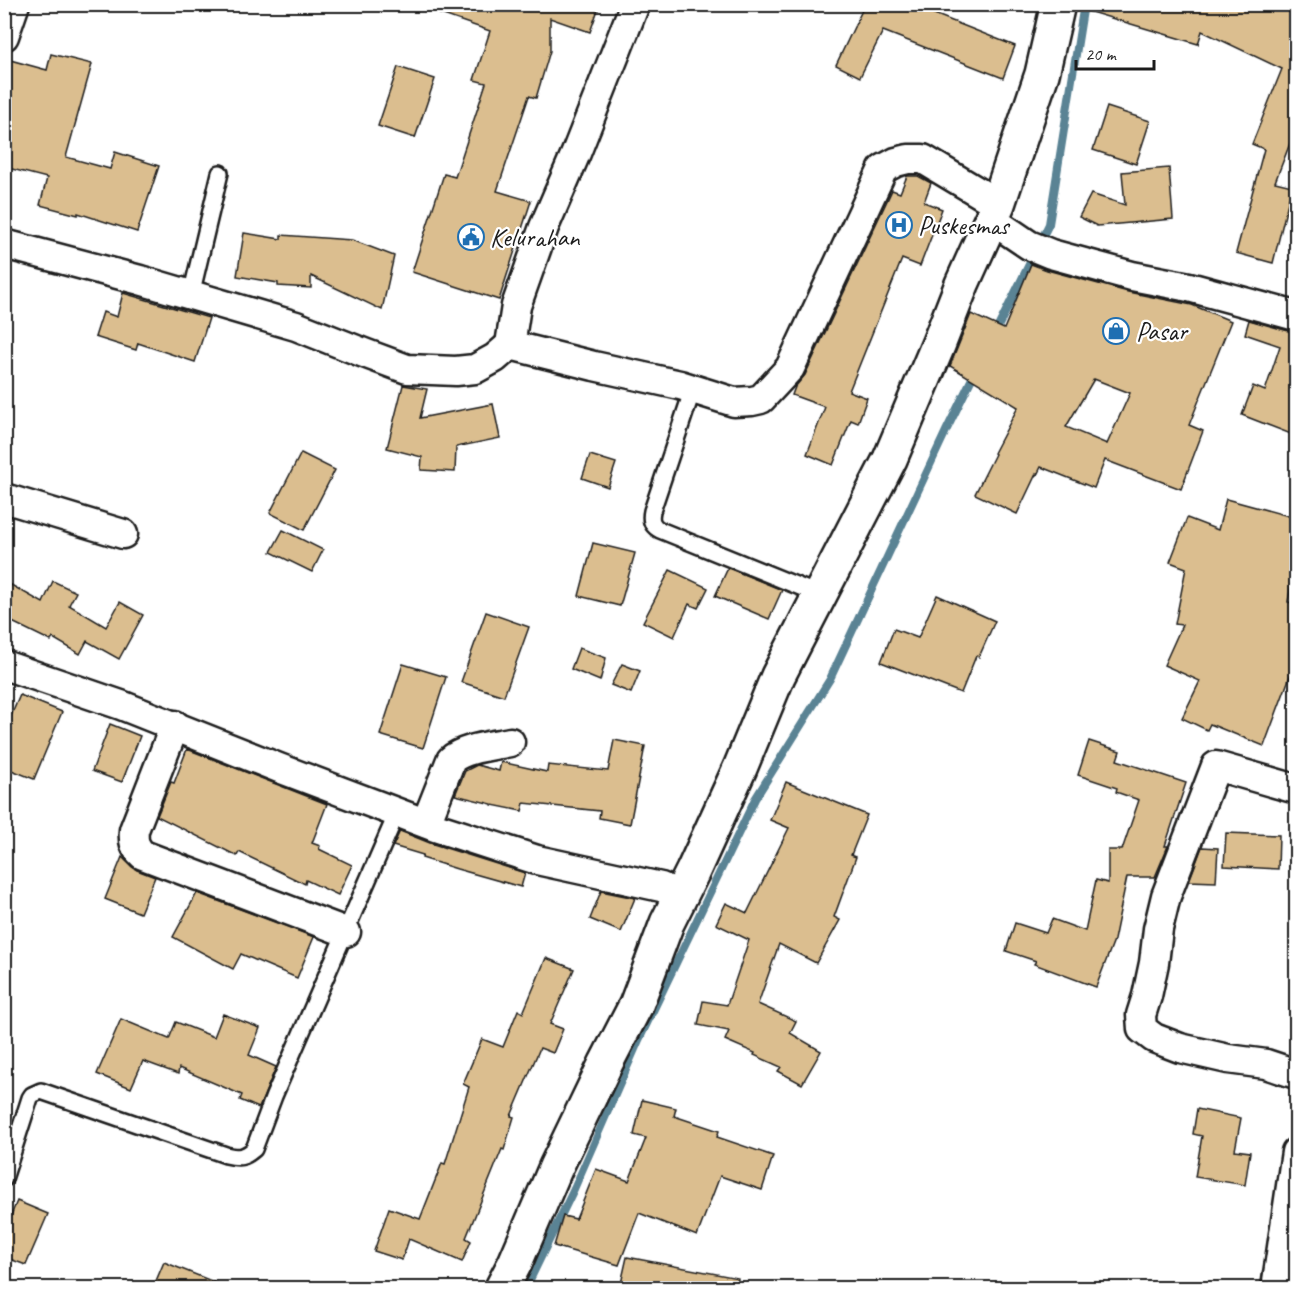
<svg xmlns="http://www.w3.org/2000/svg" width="1301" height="1293" font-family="Caveat,sans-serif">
<rect width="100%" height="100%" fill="#fff"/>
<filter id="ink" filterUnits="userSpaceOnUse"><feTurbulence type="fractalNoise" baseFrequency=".0167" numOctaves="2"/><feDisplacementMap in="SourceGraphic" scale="12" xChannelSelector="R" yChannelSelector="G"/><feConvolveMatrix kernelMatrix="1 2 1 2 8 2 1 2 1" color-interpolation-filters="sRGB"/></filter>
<g filter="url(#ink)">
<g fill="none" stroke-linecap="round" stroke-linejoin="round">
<g stroke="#5a8394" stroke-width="8">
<polyline points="994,335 1049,224 1084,4"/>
<polyline points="526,1288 574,1189 639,1040 755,799 830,679 946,431 976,370"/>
</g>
</g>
<g fill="#dbbe8f" stroke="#1c1c1c" stroke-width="1.5" fill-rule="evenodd">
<polygon points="423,4 600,4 590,32 550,18 550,51 536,98 529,96 497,191 531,201 499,300 412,272 444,174 455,177 486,83 474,80 490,31 423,8"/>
<polygon points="865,4 909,4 1015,46 1003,78 883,31 860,77 836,65"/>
<polygon points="1085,4 1296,4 1296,128 1275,182 1292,186 1273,263 1236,253 1264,149 1252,144 1282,69 1202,31 1198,44 1084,10"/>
<polygon points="51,54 92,64 66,157 110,169 115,152 159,166 137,232 78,213 78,215 40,205 47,178 4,167 4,71 10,60 47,70"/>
<polygon points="398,67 435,79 415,138 378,126"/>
<polygon points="1107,107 1150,121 1136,164 1093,150"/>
<polygon points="1169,168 1173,219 1097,226 1079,217 1091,194 1125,205 1122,172"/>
<polygon points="907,176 918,176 931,183 924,202 942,209 920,266 902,259 849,391 867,398 858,423 851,420 833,465 807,454 825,407 792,395 795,387 805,375 892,190 900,193"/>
<polygon points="244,233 281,239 281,235 352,240 394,256 382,310 311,276 311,288 278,286 278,283 237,276"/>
<path d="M1031 264 1047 270 1128 292 1192 305 1231 321 1189 425 1203 431 1181 489 1105 460 1094 488 1041 467 1037 475 1036 474 1017 514 975 494 995 454 994 453 1018 407 950 366 971 314 1004 329ZM1094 379 1130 393 1107 444 1066 427Z"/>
<polygon points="123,293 209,318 195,362 138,343 136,350 95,337 103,312 117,317"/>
<polygon points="1249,320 1292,332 1296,332 1296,436 1242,415 1253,386 1265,391 1280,346 1245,334"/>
<polygon points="403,385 427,389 420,418 493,404 500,438 456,447 455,472 421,470 422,457 387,448"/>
<polygon points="301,453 335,470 304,530 270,513"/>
<polygon points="590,455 616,463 608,487 582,478"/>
<polygon points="1226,499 1296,518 1296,556 1288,602 1296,604 1296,660 1264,746 1210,724 1207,730 1182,718 1200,681 1164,665 1182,625 1175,624 1186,568 1170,562 1187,518 1218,530"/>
<polygon points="283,530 323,550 312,572 271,552"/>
<polygon points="593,543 635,553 620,606 579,596"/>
<polygon points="728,568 782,590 769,619 715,596"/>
<polygon points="670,570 708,588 698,608 689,604 674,637 643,622"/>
<polygon points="4,581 43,603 53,581 76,592 69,605 106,627 120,602 143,615 119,659 87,641 80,654 53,638 51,641 4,618"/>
<polygon points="937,595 995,621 979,657 976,656 961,693 881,662 894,629 918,638"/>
<polygon points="486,612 529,627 504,696 461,682"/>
<polygon points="579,648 606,658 600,681 571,669"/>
<polygon points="403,664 446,677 423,748 380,735"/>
<polygon points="622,664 640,671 631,693 611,685"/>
<polygon points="20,695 62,712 34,779 4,767 4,732"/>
<polygon points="110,724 140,736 122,782 92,771"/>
<polygon points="614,740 645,746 630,824 599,818 600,811 524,803 522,811 492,805 492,804 455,795 465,771 477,765 499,771 501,762 547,772 548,765 608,771"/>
<polygon points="1089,741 1120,751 1117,760 1186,783 1165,846 1168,846 1155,877 1127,877 1114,940 1096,987 1034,964 1036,961 1006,951 1015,923 1046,933 1052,919 1085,931 1096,880 1108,883 1108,850 1122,850 1139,800 1116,792 1117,788 1078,775"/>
<polygon points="187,749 327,804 312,843 320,846 319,849 352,865 338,895 306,880 305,884 239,852 237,856 157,816 171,782 174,783"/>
<polygon points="786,782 867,815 851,855 856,857 834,917 840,920 816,963 779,944 758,1004 796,1021 790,1033 821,1051 802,1084 778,1071 781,1067 754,1055 755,1053 725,1040 729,1031 698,1025 703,1001 727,1005 749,940 716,924 726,903 747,913 789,828 770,820"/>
<polygon points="400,831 430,843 525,873 521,887 457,869 422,858 423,855 393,846"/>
<polygon points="1226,833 1279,835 1278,869 1224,866"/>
<polygon points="1202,847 1218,848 1216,882 1189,881"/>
<polygon points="122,857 132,867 137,870 155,877 140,913 105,899"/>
<polygon points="601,891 635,898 621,932 590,919"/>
<polygon points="197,893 314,937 297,978 241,954 233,969 173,937"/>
<polygon points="546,958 574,969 550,1024 563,1029 553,1053 540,1048 511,1116 514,1117 504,1150 502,1149 466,1238 471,1241 462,1262 409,1239 402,1260 374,1251 389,1208 420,1219 442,1163 445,1164 469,1087 463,1084 482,1039 503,1047 518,1010 523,1013"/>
<polygon points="223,1014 260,1028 249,1055 276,1067 259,1108 240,1100 242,1095 179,1068 178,1074 143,1061 131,1088 97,1074 121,1019 169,1039 176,1022 214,1037"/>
<polygon points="642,1100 676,1108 674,1116 719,1131 717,1137 773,1156 762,1190 720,1176 697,1236 639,1213 619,1265 554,1246 563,1216 576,1219 596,1169 629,1181 646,1138 634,1135"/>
<polygon points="1197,1109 1241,1118 1235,1150 1250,1152 1245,1185 1195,1177 1202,1136 1193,1134"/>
<polygon points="17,1201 48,1214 26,1265 4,1257 4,1232"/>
<polygon points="627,1257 738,1278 737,1288 620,1288"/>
<polygon points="164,1262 229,1288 153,1288"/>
</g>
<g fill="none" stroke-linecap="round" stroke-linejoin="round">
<defs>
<g id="service">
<polyline points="191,295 220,173"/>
<path d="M693 389 652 511C650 520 652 526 660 530L820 595"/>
<path d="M4 1179 30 1098 32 1095 41 1091 226 1155C239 1158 244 1158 254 1149L274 1096 397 813"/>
</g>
<g id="minor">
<polyline points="4,36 15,4"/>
<polyline points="992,220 1029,245 1051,254 1132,276 1189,287 1296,316"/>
<polyline points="4,244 140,280 296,326 364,353 407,369 456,371 475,369 495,358 510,345 594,366 680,385 734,402 752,401 761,399 790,368 883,169 896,162 908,159 923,159 998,204"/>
<polyline points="510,345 516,306 544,227 576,153 635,4"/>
<polyline points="4,498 123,534"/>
<polyline points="4,665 121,705 279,768 435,827 537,860 661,887 681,895"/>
<path d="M175 725 134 830C133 841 134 847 143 855L346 932"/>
<polyline points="1296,789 1216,766 1166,896 1158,929 1154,963 1147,996 1141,1015 1142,1029 1154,1038 1180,1048 1228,1059 1266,1064 1296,1074"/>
<path d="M426 823 451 760C464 748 492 746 510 742"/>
<polyline points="1276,1288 1296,1152"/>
</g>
<polyline id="tertiary" points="502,1288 515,1263 556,1167 606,1063 636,1005 667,923 693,871 740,768 778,676 890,459 939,343 962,284 998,204 1042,74 1058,4"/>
</defs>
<use href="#service" stroke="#1c1c1c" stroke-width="20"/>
<use href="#minor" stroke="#1c1c1c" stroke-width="33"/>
<use href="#tertiary" stroke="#1c1c1c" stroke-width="38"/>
<use href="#service" stroke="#fff" stroke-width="15"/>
<use href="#minor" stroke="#fff" stroke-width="28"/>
<use href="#tertiary" stroke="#fff" stroke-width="33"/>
</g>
</g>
<defs>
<symbol id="hospital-ring" viewBox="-11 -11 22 22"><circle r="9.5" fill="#fff" stroke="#1f6fb2" stroke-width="1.5"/><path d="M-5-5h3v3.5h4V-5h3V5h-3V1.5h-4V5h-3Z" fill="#1f6fb2"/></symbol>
<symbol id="civic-ring" viewBox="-11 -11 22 22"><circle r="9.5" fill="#fff" stroke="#1f6fb2" stroke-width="1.5"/><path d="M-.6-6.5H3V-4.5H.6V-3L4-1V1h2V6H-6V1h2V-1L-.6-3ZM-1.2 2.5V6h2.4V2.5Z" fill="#1f6fb2"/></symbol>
<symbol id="shop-ring" viewBox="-11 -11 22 22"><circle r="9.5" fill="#fff" stroke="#1f6fb2" stroke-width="1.5"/><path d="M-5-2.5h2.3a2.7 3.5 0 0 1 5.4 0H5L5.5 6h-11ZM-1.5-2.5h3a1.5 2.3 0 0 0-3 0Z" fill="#1f6fb2"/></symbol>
</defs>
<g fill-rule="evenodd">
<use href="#hospital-ring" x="884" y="210" width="30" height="30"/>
<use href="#civic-ring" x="456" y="222" width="30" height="30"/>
<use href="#shop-ring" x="1101" y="316" width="30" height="30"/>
</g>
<g text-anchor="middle" stroke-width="4.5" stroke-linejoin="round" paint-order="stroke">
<g font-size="26" fill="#1c1c1c" stroke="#fff" text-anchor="start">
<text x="918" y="234">Puskesmas</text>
<text x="490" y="246">Kelurahan</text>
<text x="1136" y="340">Pasar</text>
</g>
</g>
<rect width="1301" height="1293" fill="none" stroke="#fff" stroke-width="24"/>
<rect x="12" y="12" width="1277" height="1269" fill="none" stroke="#1c1c1c" stroke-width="2" filter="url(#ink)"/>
<path d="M1076 60v9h78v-9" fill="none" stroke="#1c1c1c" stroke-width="3"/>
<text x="1085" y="60" font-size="18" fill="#1c1c1c" stroke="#ffffff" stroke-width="4.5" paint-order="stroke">20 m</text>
</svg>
